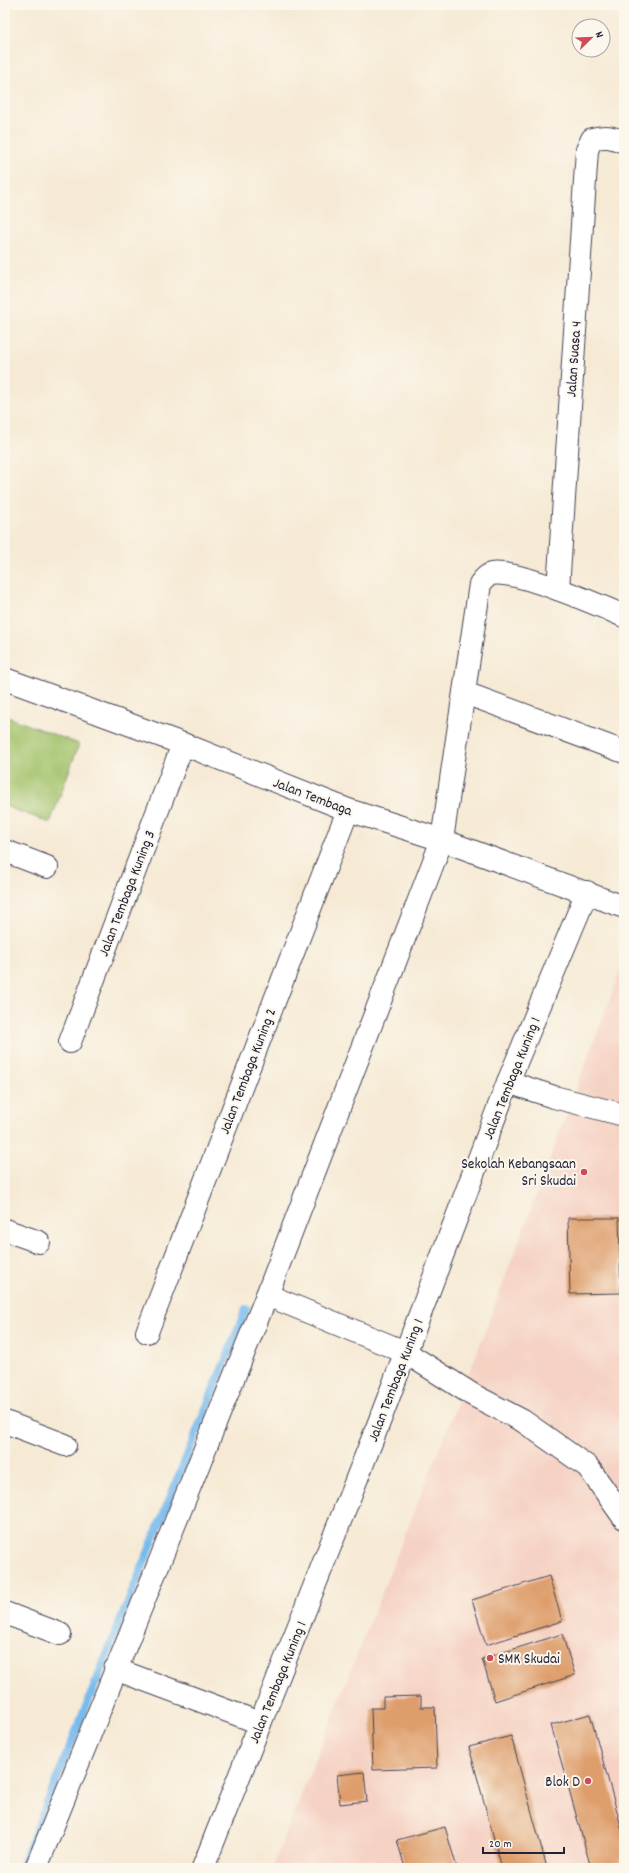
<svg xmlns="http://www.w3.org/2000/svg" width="629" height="1873" font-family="Dekko,sans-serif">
<rect width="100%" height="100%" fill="#fbf7ec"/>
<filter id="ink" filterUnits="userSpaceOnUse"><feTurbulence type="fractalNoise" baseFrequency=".025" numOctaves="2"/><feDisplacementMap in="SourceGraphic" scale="8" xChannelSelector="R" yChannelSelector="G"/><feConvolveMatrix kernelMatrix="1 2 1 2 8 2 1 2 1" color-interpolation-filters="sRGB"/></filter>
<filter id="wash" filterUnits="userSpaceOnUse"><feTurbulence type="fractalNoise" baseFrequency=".012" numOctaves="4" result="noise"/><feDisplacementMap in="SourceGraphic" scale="16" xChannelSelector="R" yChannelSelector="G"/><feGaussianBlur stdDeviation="0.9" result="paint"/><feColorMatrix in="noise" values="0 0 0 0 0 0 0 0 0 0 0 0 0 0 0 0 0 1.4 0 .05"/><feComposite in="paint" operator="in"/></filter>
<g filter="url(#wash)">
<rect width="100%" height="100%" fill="#f6ead5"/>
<polygon fill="#f5d2c3" points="623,964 624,965 624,1868 272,1868 467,1379"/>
<polygon fill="#a3c26a" stroke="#627252" points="5,716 79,744 50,823 5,806"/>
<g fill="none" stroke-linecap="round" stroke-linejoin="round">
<polyline stroke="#78bbee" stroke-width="8" points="21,1868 246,1309"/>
</g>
<g id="blocks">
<g fill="#de9e6c">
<polygon points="568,1218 619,1218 621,1293 570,1294"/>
<polygon points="549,1576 562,1621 486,1645 472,1600"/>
<polygon points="562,1634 575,1675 495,1701 482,1659"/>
<polygon points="421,1696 421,1707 435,1707 437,1768 373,1770 371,1708 383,1708 383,1697"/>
<polygon points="590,1714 624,1837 624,1861 597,1868 591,1868 551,1725"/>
<polygon points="511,1736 547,1868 502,1868 469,1747"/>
<polygon points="364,1772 367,1801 340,1804 337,1775"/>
<polygon points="445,1827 457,1868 405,1868 397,1840"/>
</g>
</g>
</g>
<g filter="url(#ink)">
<use href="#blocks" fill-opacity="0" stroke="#424052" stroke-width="1"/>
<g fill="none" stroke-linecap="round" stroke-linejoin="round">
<defs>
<g id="minor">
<path d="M558 589 587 150 592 139C605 135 612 137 624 142"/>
<polyline points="5,679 183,744 348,810 442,840 624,907"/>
<polyline points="465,693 624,752"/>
<polyline points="5,851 47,867"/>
<polyline points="70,1042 183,744"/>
<polyline points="508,1082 554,1097 624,1115"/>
<polyline points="5,1230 39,1242"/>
<polyline points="267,1295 405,1352 473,1395 523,1421 588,1467 624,1518"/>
<polyline points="147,1332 348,810"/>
<polyline points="5,1422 65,1445"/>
<polyline points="5,1613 60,1634"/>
<polyline points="115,1669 260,1723"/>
<path d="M36 1868 267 1295 442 840 480 584C483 580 486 576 491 574 516 569 598 605 624 616"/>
<polyline points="203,1868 378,1425 508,1082 587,892"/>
</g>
</defs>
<use href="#minor" stroke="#424052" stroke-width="24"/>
<use href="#minor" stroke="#fff" stroke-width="22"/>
</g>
</g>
<g fill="#d1495b" stroke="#fbf7ec" stroke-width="1.5">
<circle cx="584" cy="1172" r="4"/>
<circle cx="490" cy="1658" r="4"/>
<circle cx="588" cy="1781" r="4"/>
</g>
<g text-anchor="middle" stroke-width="4" stroke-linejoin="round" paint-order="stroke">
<g font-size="15" fill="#22223b" stroke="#fbf7ec">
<text transform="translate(573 359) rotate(-86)" y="5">Jalan Suasa 4</text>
<text transform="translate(313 796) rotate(21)" y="5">Jalan Tembaga</text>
<text transform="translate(126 893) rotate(-69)" y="5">Jalan Tembaga Kuning 3</text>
<text transform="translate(247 1071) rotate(-69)" y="5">Jalan Tembaga Kuning 2</text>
<text transform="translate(511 1078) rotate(-68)" y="5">Jalan Tembaga Kuning 1</text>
<text transform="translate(395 1380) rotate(-69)" y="5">Jalan Tembaga Kuning 1</text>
<text transform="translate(277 1682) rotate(-68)" y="5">Jalan Tembaga Kuning 1</text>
</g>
<g font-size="15" fill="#22223b" stroke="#fbf7ec" text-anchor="end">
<text x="576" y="1168">Sekolah Kebangsaan<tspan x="576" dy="17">Sri Skudai</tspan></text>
<text x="498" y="1663" text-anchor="start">SMK Skudai</text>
<text x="580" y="1786">Blok D</text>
</g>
</g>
<rect width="629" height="1873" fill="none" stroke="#fbf7ec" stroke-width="20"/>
<g transform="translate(591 38) rotate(67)"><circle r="19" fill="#fbf7ec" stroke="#a4a2a5"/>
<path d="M0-3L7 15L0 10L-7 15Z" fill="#d1495b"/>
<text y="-6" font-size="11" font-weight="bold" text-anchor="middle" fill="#22223b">N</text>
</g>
<path d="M483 1847v6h81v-6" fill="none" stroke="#22223b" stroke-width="2"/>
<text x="489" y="1847" font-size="12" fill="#22223b" stroke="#fbf7ec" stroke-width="3" paint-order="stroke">20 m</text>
</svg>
